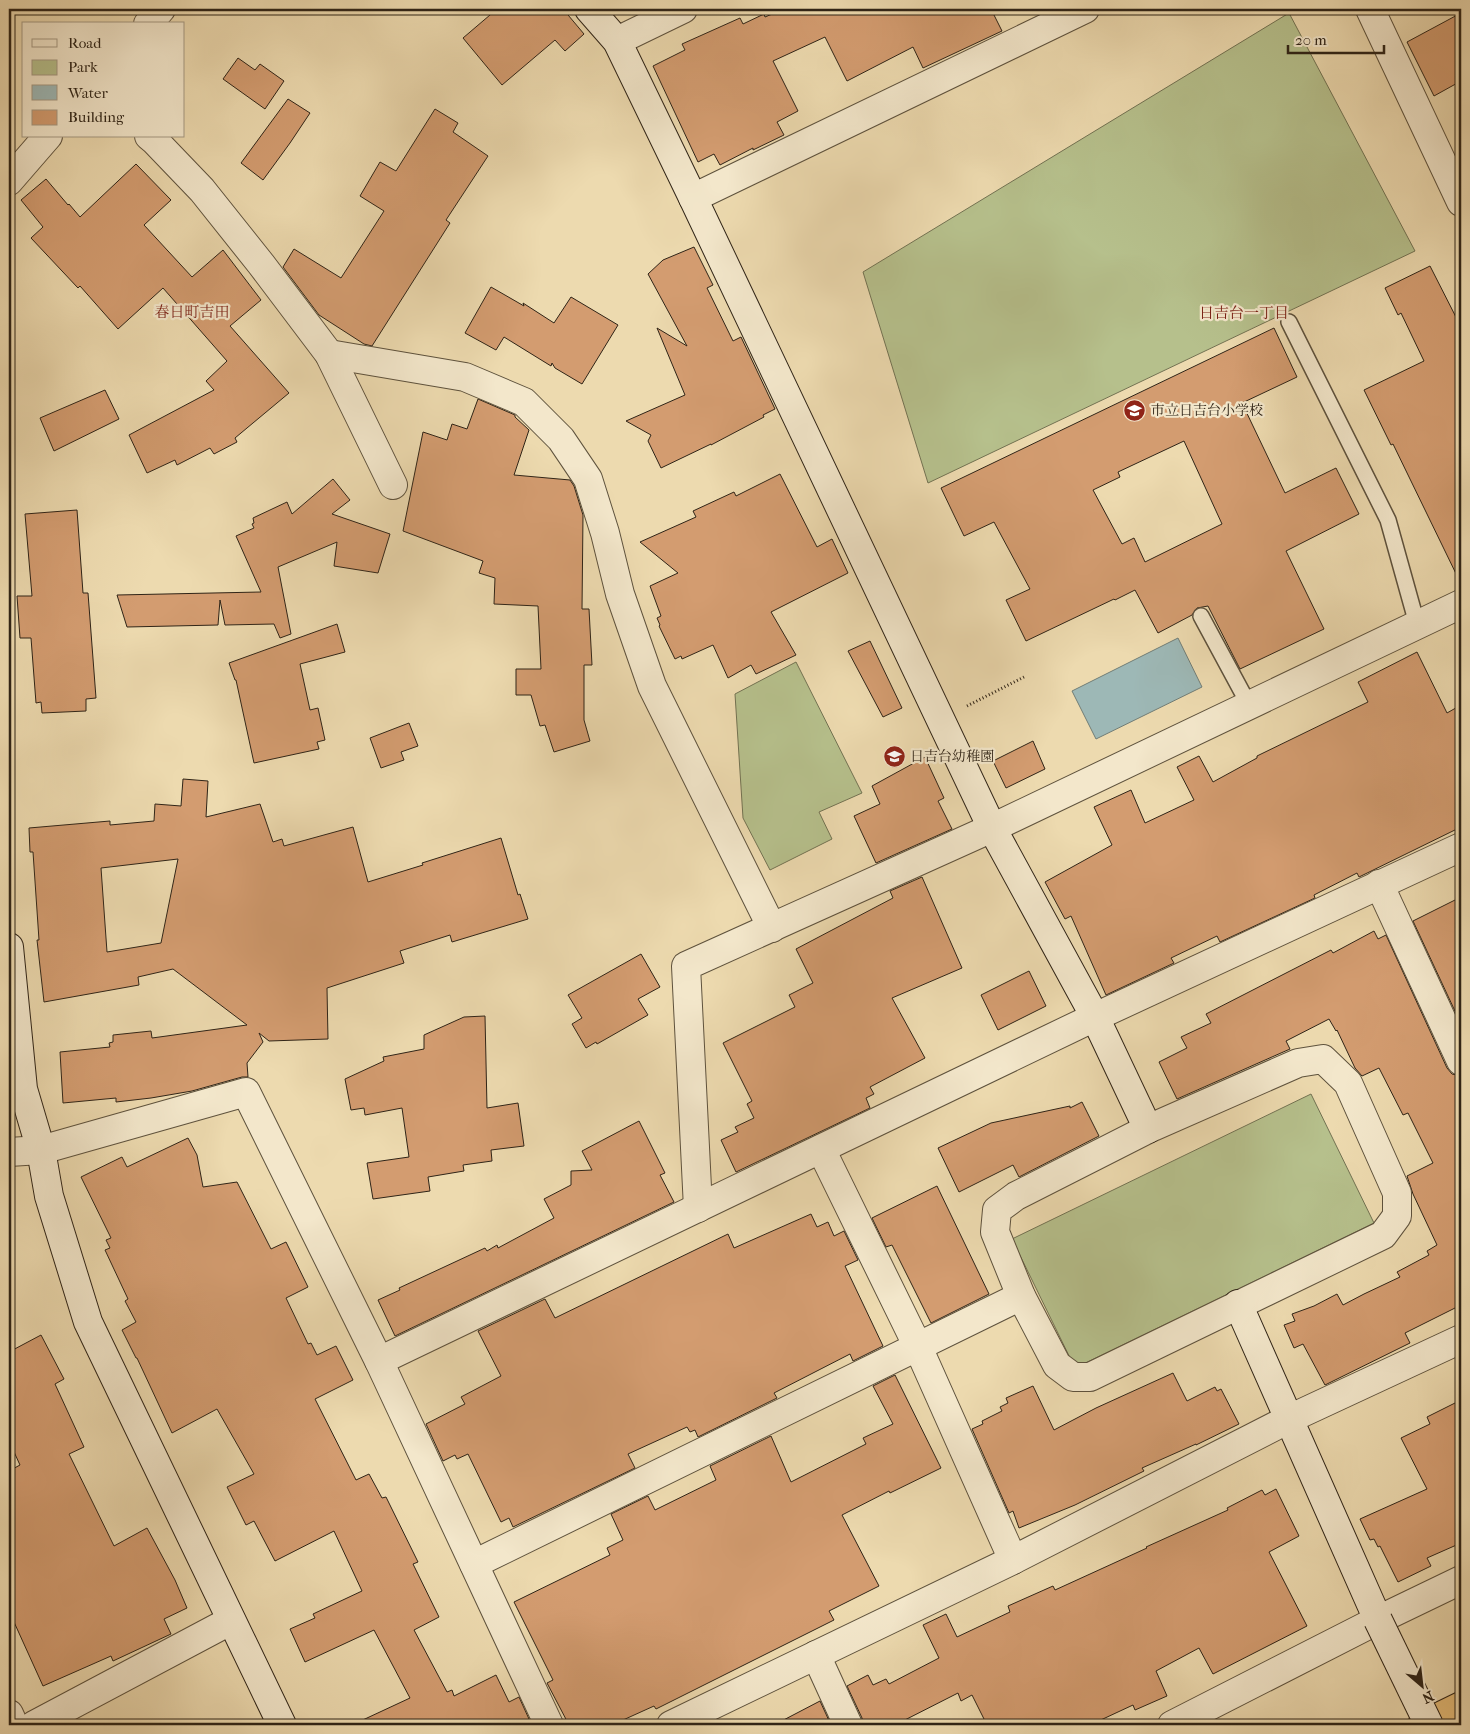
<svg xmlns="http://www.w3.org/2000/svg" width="1470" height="1734" font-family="'IM FELL French Canon','Noto Serif JP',serif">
<rect width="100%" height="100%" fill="#eddaaf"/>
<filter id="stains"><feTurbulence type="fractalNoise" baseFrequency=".004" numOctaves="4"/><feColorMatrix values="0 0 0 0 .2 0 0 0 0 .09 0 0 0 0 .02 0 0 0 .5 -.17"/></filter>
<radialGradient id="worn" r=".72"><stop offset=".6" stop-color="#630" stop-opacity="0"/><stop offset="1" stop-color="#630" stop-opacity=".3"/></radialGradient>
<g fill="#b6c08c" stroke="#727252">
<polygon points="1289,13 1415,251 928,483 863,272"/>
<polygon points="796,662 862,793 819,812 832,839 770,870 743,818 735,694"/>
<polygon points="1311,1094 1374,1223 1075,1368 1012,1239"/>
</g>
<polygon fill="#9db8b6" stroke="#717d76" points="1178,638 1202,687 1096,739 1072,691"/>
<g fill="#d39c70" stroke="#2f2417" fill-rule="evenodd">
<polygon points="497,9 563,9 584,34 565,51 555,40 502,85 463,38"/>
<polygon points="784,9 991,9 1002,31 923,68 913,47 847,81 825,37 773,61 798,111 777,122 784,135 753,150 753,148 720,165 714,154 698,162 653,66 685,50 682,44 740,18 743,24 764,14 765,17"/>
<polygon points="1461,13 1461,81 1434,96 1407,42"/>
<polygon points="238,58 255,70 260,64 284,81 265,109 223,79"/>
<polygon points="288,99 310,113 290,143 263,180 241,163"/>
<polygon points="435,109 458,123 453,132 488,156 446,220 450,223 372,346 364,344 319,315 283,267 294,249 341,278 384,211 360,196 380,162 396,171"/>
<polygon points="136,164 171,200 144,225 192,277 223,250 261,300 230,326 289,393 235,438 237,442 214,454 210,448 177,465 175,460 147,473 129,435 214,390 206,381 227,361 163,288 118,329 80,286 78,288 31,238 43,227 21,200 46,179 68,205 69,204 80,217"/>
<polygon points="694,247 713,285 707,288 733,341 741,337 775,409 763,415 764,417 711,445 711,444 661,468 648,441 651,435 626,421 685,395 657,328 687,346 648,274 663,260"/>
<polygon points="1430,266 1461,327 1461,584 1393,444 1391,445 1364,390 1424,361 1401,313 1398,315 1385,288"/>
<polygon points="491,287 524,306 523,303 554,323 571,297 618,325 582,384 555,368 552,363 551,366 504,337 496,350 465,333"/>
<path d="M1274 328 1297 377 1242 403 1285 493 1336 468 1359 514 1286 551 1324 629 1240 669 1208 606 1197 608 1192 615 1158 633 1135 590 1115 600 1114 599 1026 641 1006 600 1030 589 994 522 964 536 941 488ZM1184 441 1222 524 1145 562 1134 538 1122 544 1093 490 1120 477 1118 472Z"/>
<polygon points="105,390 119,419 54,451 40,418"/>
<polygon points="478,399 515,415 515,417 529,430 514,475 570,480 574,486 583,515 582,609 589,609 592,665 584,665 584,720 590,741 554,752 545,725 540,726 531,695 516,695 516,669 541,669 538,606 494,604 495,578 479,573 483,561 403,531 423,432 447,440 452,424 467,429"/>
<polygon points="780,474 817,547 832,539 848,573 771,612 796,655 756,674 751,665 728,678 713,645 682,659 681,656 675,659 659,626 660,625 657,618 661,616 650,586 678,573 640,542 696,517 693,511 734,492 736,496"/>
<polygon points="333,479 350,500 332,514 390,534 378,573 334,566 337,542 278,567 291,634 280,638 274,624 225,625 220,600 218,625 127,627 117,595 261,592 236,536 254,528 252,524 254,523 253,518 287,502 292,514"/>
<polygon points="77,510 83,593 88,593 96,698 86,699 86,711 42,713 41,702 36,703 31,638 20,638 17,596 32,596 25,514"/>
<polygon points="337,624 345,652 300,664 310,710 318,708 325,740 317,742 319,749 254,763 236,680 235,680 229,663"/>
<polygon points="870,641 902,708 883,717 848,651"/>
<polygon points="1417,652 1447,713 1461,705 1461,827 1359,877 1357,873 1314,895 1315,898 1220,942 1217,936 1171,958 1174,963 1106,995 1071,916 1065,919 1045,882 1112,845 1094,807 1131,790 1145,823 1194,800 1177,767 1199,756 1213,782 1257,758 1257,756 1368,702 1358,682"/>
<polygon points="409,723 418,746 401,752 404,760 381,768 370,738"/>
<polygon points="1033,741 1045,769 1006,788 993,761"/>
<polygon points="925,757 944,798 938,801 952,829 876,863 854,816 880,804 872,786"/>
<path d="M183 779 208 781 206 817 260 804 273 842 282 839 284 846 353 827 368 882 423 865 422 863 501 838 518 895 520 894 528 919 452 942 450 935 400 951 404 963 327 988 328 1039 269 1041 259 1033 263 1042 247 1063 248 1077H242L192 1091 151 1098 116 1102V1098L63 1103 60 1052 110 1047 109 1043 113 1042V1035L151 1031 152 1038 247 1025 173 969 138 977 139 985 44 1002 37 940H39L33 852H30L29 828 110 821V825L154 821 155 804 181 806ZM178 859 161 943 107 952 101 868Z"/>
<polygon points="922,877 962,968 892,998 925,1058 870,1087 874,1094 866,1098 870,1108 736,1172 721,1140 738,1132 735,1127 754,1118 747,1104 752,1101 723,1043 795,1007 789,995 813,983 796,949 893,898 890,891"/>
<polygon points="1461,897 1461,1024 1413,921"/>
<polygon points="1374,931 1378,939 1386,935 1447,1068 1452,1074 1461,1076 1461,1305 1405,1333 1410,1343 1325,1385 1303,1344 1294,1348 1284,1325 1295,1321 1292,1314 1314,1306 1337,1294 1343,1305 1364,1294 1400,1277 1397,1272 1429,1255 1427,1251 1437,1245 1413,1194 1407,1176 1433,1163 1408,1113 1403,1115 1379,1068 1362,1076 1355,1068 1337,1030 1336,1031 1329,1019 1286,1041 1290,1049 1177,1099 1159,1062 1187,1048 1181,1037 1211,1023 1206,1014 1331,950 1333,953"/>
<polygon points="641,954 660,987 638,999 648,1015 597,1044 596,1042 586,1048 572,1024 582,1018 568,995"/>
<polygon points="1029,971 1046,1006 998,1030 981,995"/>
<polygon points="485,1016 487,1108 518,1103 524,1146 491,1150 492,1161 463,1165 464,1171 428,1177 430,1191 373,1199 367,1163 409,1157 402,1108 365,1115 364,1108 351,1110 345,1079 384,1061 383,1057 424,1049 424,1035 464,1017"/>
<polygon points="1082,1102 1099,1136 1019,1177 1013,1165 959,1192 938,1148 991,1123 1070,1106 1070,1108"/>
<polygon points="639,1121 665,1173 660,1175 674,1202 395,1336 378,1300 400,1290 399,1288 485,1248 487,1251 497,1245 498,1248 554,1218 544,1199 571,1185 571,1171 592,1170 582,1151"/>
<polygon points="188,1138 197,1155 203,1187 237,1182 271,1249 286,1242 308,1287 286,1298 308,1344 311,1343 317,1355 336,1346 353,1380 315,1399 356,1480 369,1474 382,1498 386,1497 418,1562 413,1564 439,1617 414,1630 447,1692 452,1690 454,1696 496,1675 509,1702 519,1697 529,1719 519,1724 520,1725 352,1725 410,1698 374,1630 305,1662 290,1629 315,1618 313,1614 362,1591 334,1531 275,1561 254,1521 246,1525 227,1487 254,1474 217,1409 172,1433 137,1358 136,1358 122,1330 136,1322 125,1301 128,1299 105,1250 110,1248 106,1240 111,1238 81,1177 122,1157 127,1167"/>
<polygon points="937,1186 989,1294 931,1323 892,1245 886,1247 872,1218"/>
<polygon points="811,1214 817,1227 828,1222 834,1236 844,1231 858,1260 845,1266 883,1346 853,1361 850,1354 774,1393 777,1398 698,1437 695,1430 690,1432 687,1427 628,1454 635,1468 513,1527 509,1518 501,1522 468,1454 457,1459 455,1455 443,1461 426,1424 465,1404 461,1397 501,1376 478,1331 545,1299 555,1318 728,1234 734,1248"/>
<polygon points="41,1335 64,1379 55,1384 84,1447 69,1454 114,1546 147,1528 175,1580 187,1608 164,1619 171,1634 113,1661 111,1656 43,1686 9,1611 9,1471 20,1465 9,1441 9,1352"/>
<polygon points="1173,1373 1187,1401 1215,1387 1217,1391 1221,1389 1239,1424 1196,1445 1196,1444 1142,1468 1144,1471 1075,1505 1019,1528 1013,1511 1009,1513 972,1429 983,1424 982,1421 1002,1411 1000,1407 1008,1403 1006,1398 1033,1386 1054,1430 1096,1408"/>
<polygon points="895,1375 941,1468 890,1493 889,1491 842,1515 879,1586 829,1611 834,1620 656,1709 654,1706 612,1725 569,1725 547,1683 553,1680 514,1602 610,1555 607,1548 623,1540 611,1514 648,1496 655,1510 716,1480 710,1466 771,1436 791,1482 866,1444 863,1438 893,1424 873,1386"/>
<polygon points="1461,1400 1461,1543 1427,1558 1431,1566 1398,1582 1380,1546 1378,1547 1374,1539 1370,1540 1360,1519 1427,1489 1401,1438 1430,1424 1427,1417"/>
<polygon points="1276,1489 1299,1536 1269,1552 1307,1626 1213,1674 1199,1648 1156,1671 1167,1696 1135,1710 1133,1705 1090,1725 987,1725 972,1695 961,1701 958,1693 895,1725 863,1725 862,1718 847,1686 868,1675 873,1685 886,1679 889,1684 939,1658 923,1625 946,1614 957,1637 1010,1612 1008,1606 1053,1586 1055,1590 1147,1548 1146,1547 1228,1510 1227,1508 1262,1490 1265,1495"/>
<polygon points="820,1701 831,1725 774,1725"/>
</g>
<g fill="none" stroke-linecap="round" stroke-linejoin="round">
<defs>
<g id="lane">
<polyline points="1289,322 1388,520 1417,624"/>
<polyline points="1201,616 1249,705"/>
</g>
<g id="street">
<polyline points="1370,9 1461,202"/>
<polyline points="148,24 161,9"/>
<polyline points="617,41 683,9"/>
<polyline points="149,136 155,141 202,190 261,264 329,354 393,485"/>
<polyline points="9,181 48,136"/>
<polyline points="693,198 1085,9"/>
<polyline points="329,354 465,377 524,402 561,439 588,479 605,533 620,594 652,686 772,928"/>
<polyline points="1379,884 1461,1061"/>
<polygon points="1323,1059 1348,1083 1397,1193 1397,1216 1383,1235 1090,1377 1073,1377 1057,1365 1021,1296 995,1232 997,1210 1016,1196 1148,1129 1298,1063"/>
<polyline points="821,1149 918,1347 1013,1560"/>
<polyline points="9,1152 41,1150 246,1092 379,1361 549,1725"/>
<polyline points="698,1208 686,966 992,828 1461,604"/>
<polyline points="379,1361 1095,1017 1461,847"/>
<polyline points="474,1564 1021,1296"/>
<polyline points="816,1655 848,1725"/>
<polyline points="9,1714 14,1725"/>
<polyline points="34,1725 230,1621"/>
<polyline points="671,1725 1013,1560 1289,1419 1461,1339"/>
<polyline points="1172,1725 1378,1620 1461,1580"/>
</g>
<g id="secondary">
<polyline points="589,9 617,41 693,198 992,828 1095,1017 1148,1129"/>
<polyline points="9,947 23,1089 41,1150 49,1196 88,1322 282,1725"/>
<polyline points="1238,1304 1378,1620"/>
</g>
<polyline id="highway" points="1422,1725 1461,1706"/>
</defs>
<use href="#lane" stroke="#5e523d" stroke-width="18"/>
<use href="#street" stroke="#5e523d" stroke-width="30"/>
<use href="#secondary" stroke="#2f2417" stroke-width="30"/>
<use href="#highway" stroke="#2f2417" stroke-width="30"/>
<polyline stroke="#2f2417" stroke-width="3" stroke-dasharray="1 2.5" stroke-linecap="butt" points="967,706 1024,677"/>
<use href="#lane" stroke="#f3e7cb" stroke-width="15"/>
<use href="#street" stroke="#f3e7cb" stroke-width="28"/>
<use href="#secondary" stroke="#f3e7cb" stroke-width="28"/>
<use href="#highway" stroke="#e6bd78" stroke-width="28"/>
<defs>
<polyline id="secondary-bridge" points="1378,1620 1429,1725"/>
</defs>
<use href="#secondary-bridge" stroke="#2f2417" stroke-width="30" stroke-linecap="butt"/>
<use href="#secondary-bridge" stroke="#f3e7cb" stroke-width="28"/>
</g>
<defs>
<symbol id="school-disc" viewBox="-11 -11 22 22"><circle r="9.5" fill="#8f2418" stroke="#f3e7cb"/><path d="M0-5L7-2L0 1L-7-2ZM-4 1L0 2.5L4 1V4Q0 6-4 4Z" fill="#fff"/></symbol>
</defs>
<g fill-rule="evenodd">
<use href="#school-disc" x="1122" y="398" width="25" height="25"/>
<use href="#school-disc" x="882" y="744" width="25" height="25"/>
</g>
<g text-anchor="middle" stroke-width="4.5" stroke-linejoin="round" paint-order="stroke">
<g font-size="14" fill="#2f2417" stroke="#f3e7cb" text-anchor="start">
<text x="1151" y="415">市立日吉台小学校</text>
<text x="910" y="761">日吉台幼稚園</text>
</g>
<g font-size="15" fill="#7a1f14" stroke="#f3e7cb">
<text x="192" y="317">春日町吉田</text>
<text x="1244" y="318">日吉台一丁目</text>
</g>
</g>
<rect width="1470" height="1734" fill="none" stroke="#eddaaf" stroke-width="30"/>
<rect x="10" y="10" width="1450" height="1714" fill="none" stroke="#2f2417" stroke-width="2.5"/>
<rect x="15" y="15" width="1440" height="1704" fill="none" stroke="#2f2417"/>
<rect x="22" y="22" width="162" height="115" fill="#f3e7cb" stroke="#a59983"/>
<rect x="32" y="39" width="25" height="8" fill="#f3e7cb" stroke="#a59983"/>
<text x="68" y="48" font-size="15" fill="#2f2417">Road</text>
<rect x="32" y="60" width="25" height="15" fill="#b6c08c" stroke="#a59983"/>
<text x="68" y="72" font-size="15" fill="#2f2417">Park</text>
<rect x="32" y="85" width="25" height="15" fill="#9db8b6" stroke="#a59983"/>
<text x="68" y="98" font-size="15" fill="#2f2417">Water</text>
<rect x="32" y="110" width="25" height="15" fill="#d39c70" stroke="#a59983"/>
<text x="68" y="122" font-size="15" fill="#2f2417">Building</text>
<g transform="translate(1422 1686) rotate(152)" stroke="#f3e7cb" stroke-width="4" paint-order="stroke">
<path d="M0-4L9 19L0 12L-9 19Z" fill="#2f2417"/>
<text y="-8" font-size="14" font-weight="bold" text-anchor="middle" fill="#2f2417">N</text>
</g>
<path d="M1288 45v8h96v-8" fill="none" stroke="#2f2417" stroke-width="2.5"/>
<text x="1295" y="45" font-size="15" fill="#2f2417" stroke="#f3e7cb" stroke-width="4" paint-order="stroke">20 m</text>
<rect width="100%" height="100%" filter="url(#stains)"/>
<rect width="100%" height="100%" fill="url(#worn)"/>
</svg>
